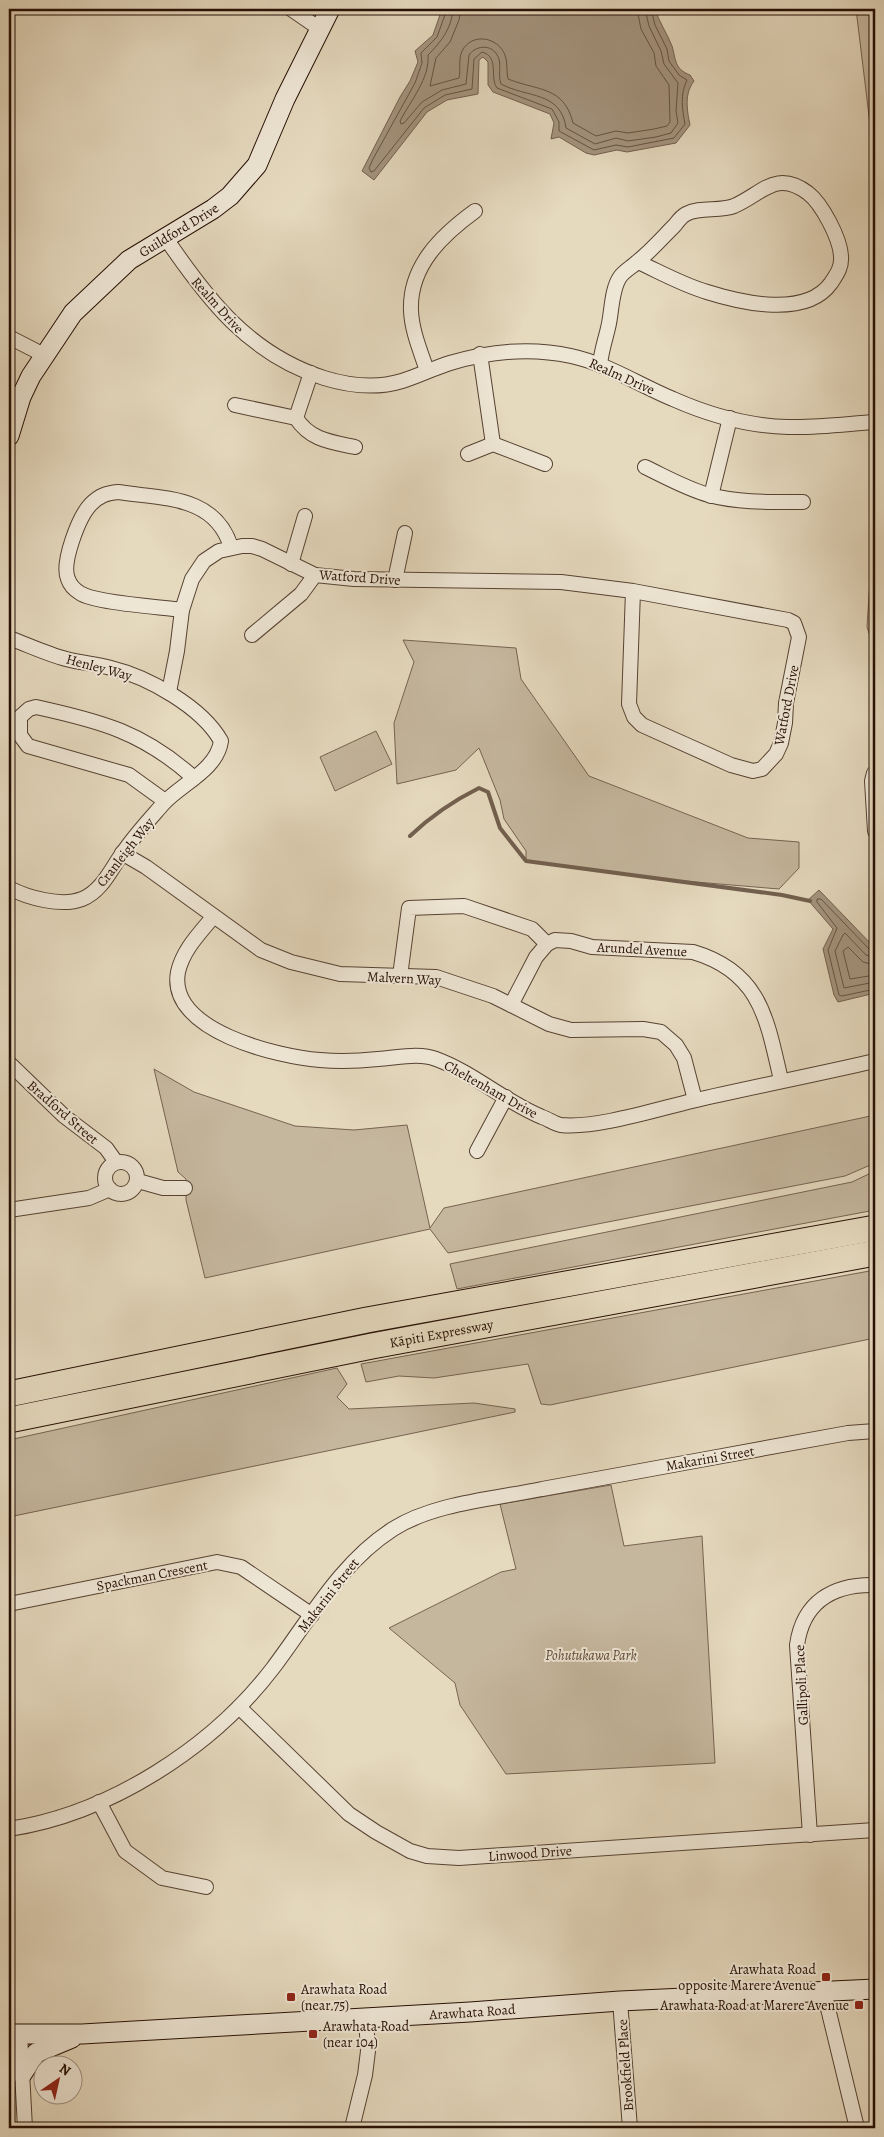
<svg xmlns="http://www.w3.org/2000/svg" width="884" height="2137" font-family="Alegreya,serif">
<rect width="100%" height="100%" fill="#e5d9be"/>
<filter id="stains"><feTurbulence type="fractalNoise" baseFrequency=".004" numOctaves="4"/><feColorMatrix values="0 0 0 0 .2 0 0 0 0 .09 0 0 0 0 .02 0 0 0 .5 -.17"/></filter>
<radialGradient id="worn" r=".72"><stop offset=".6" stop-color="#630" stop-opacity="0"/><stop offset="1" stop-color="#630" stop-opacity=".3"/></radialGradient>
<g fill="#c5b79e" stroke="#766351">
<polygon points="856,9 875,9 875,165"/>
<polygon points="875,565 875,652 867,627 870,580"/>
<polygon points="403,640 516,648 521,679 589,776 748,838 799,842 799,868 779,889 660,879 526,861 526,851 504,819 500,800 479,748 456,770 397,784 394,723 414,662"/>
<polygon points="376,731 392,764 335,791 320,757"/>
<polygon points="154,1069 194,1092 295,1126 354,1130 407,1125 430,1228 444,1208 875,1115 875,1163 845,1176 448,1253 430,1229 205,1278 186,1200 186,1179 178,1172"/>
<polygon points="875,1171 875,1210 457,1289 450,1264 852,1182"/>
<polygon points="875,1270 875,1338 550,1405 541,1404 528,1364 434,1378 399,1376 366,1382 361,1364"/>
<polygon points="337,1368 347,1384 337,1397 349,1409 474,1403 515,1409 515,1412 9,1517 9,1440"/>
<polygon points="611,1485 624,1546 702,1536 715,1763 506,1774 460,1705 455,1683 389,1628 501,1572 516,1569 500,1504"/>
</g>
<g fill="#a4947f" stroke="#725f4e">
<path d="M442 9H655C659 22 667 33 672 46 676 59 674 69 690 75L694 81C684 94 687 110 690 125L676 143 627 152 617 150 594 155 586 153 559 137 551 139 554 123 550 114 493 92 488 85V62L483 57 479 60 478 94 447 100 427 112 374 180 362 171 400 97 410 81 418 62 415 51 433 35Z"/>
<polygon points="819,890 875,948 875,993 838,1002 834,995 823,949 833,929 808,900"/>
</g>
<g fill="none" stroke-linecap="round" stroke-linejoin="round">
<g stroke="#655242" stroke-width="1">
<path d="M447 9 437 37 421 53 422 63 415 83 373 159 369 168 371 172 374 171 424 108 445 95 472 89 474 59 482 52C500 57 489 77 497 88L552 109 559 122V131L594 150 616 145 628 147 674 138 685 124C682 109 680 94 687 80L679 75 669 61 667 49 655 25 651 9"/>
<path d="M453 9C452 28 441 42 428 55 430 78 411 100 400 121L401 124 404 123 422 102 442 90 466 84 469 55C477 44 494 44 499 59 501 67 498 76 501 84 527 98 561 91 566 128L595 144 616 138 628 141 656 137 671 133 678 123 676 111 678 83 664 64 661 51 649 26 645 9"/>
<path d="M461 9 459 20 450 42 436 58 430 86 459 78C461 70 458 60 462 51 472 32 498 37 505 55 508 63 506 71 508 79 538 91 564 86 573 123L596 136 616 131 628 133 654 129 667 126 670 122 669 85 656 66 654 53 641 29 637 9"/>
<polyline points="875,951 870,950 821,899 817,899 817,902 837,928 828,950 839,995 842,996 875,989"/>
<polyline points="875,958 866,955 845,933 843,935 835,951 844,988 875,982"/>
<polyline points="875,965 863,962 848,947 843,951 850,979 875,975"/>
</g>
<path stroke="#725f4e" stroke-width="4" d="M410 836C431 816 453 801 479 788L488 792 500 828 526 861 782 895 810 901"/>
<defs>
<g id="street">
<polyline points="291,9 320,29"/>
<path d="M165 237C207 299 249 354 324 378 350 386 376 389 402 381 418 376 434 368 450 363 490 351 530 347 571 356 608 364 639 385 673 399 709 415 749 426 788 427 817 428 846 424 875 422"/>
<polyline points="9,337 44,355"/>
<polyline points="480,354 493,444"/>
<path d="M600 365C601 352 605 341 608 328 612 313 611 290 620 277 624 271 632 267 637 262 651 251 663 237 675 225 678 221 682 216 686 214 700 206 719 212 734 206 762 194 776 169 808 193 822 204 840 238 841 256 842 267 837 274 831 283 806 318 742 303 707 292 683 285 660 272 638 262"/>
<path d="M427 371C421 352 412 332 411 311 409 266 442 235 475 211"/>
<path d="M235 405 296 418C310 440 331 442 355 447"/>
<polyline points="296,418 311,373"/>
<polyline points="468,454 493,444 545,464"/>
<path d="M645 467C666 477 687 489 709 495 739 503 772 502 803 502"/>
<polyline points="711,496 730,418"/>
<polyline points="291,564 305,516"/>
<polyline points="395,580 405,533"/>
<path d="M182 610C162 607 94 603 80 593 75 590 70 585 68 579 61 563 79 516 91 504 99 496 106 493 118 492 163 499 215 495 231 547"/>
<polyline points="252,635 301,594 315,575"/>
<path d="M9 638C28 645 47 654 66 659 81 663 97 664 111 668 148 677 202 707 221 741 217 770 181 784 163 804 149 820 134 836 122 854 111 869 102 891 82 899 62 907 28 898 9 888"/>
<polyline points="169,692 177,651 182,610 192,579 204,561 219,551 242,546 252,546 262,549 315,575 354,579 561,582 633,591 788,620 794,623 799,637 786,703 785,723 781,743 776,754 762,769 753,771 731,765 642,725 634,717 629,704 633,591"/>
<polyline points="874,773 872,781 875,831"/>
<path d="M165 801 129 775 28 746 20 735V717L29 709 36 707C100 721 143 732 194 778"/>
<polyline points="122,853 146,867 261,950 291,962 340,974 436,977 493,996 549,1024 571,1030 643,1029 661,1032 676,1045 684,1058 695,1100"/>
<path d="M213 917C199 934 183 950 178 972 167 1031 279 1057 320 1060 339 1062 360 1061 378 1059 396 1058 419 1052 436 1059 474 1073 505 1102 542 1117 548 1119 555 1124 561 1125 595 1129 658 1109 692 1101 753 1087 814 1075 875 1061"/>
<polyline points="400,976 409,908 464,906 532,929 547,944"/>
<path d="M511 1005 536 957 547 944 555 940 571 941 592 947 693 952C761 972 767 1020 781 1080"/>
<polyline points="9,1063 64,1116 106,1148 116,1162"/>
<polyline points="477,1151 506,1097"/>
<circle cx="121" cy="1178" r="16"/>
<polyline points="138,1181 163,1188 185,1188"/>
<polyline points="9,1210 89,1198 110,1189"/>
<polyline points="9,1604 217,1562 241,1567 312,1615"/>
<polyline points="239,1707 349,1814 376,1832 410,1851 427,1856 459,1858 875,1830"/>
<polyline points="99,1802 125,1851 162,1878 206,1887"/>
<path d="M9 1829C109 1814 212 1748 273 1668 310 1619 340 1563 393 1529 434 1503 494 1499 542 1489 644 1470 746 1452 848 1433L875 1431"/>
<path d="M810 1835 797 1645C803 1602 833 1584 875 1585"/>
<polyline points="824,1992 857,2128"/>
<polyline points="620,2001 630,2128"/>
<polyline points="20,2034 25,2128"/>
<polyline points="352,2128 365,2075 368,2051 366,2018"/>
</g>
<g id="secondary">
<path id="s1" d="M9 436 21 397 31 376 73 313 129 260 213 209 230 196 257 165 285 99 330 9"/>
<path id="s2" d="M9 2034H82L470 2012 620 2001 875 1989"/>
<polyline points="22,2074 36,2053 72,2038"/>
</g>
<g id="highway">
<polyline points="9,1394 367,1320 875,1228"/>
<path id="s3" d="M9 1420 372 1346 875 1253"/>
</g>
</defs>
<use href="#street" stroke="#564232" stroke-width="16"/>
<use href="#secondary" stroke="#260f04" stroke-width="21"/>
<use href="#highway" stroke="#260f04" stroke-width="27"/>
<use href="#street" stroke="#eee6d5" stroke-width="14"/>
<use href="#secondary" stroke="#eee6d5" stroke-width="19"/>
<use href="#highway" stroke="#e5d9be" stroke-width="25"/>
</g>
<g fill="#8f2418" stroke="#eee6d5" stroke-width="2">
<rect x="821" y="1972" width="10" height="10" rx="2.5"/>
<rect x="286" y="1992" width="10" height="10" rx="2.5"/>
<rect x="854" y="2000" width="10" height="10" rx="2.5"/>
<rect x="308" y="2029" width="10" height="10" rx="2.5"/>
</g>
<g text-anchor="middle" stroke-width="4" stroke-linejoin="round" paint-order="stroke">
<g font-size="14" fill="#260f04" stroke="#eee6d5">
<text dy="5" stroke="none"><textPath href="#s1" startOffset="275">Guildford Drive</textPath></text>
<text transform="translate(218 305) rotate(48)" y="5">Realm Drive</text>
<text transform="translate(622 376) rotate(24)" y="5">Realm Drive</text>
<text transform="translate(360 577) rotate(4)" y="5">Watford Drive</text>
<text transform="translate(99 667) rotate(15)" y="5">Henley Way</text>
<text transform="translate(786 705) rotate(-79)" y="5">Watford Drive</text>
<text transform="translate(125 852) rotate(-52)" y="5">Cranleigh Way</text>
<text transform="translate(642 949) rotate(3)" y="5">Arundel Avenue</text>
<text transform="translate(404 978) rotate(3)" y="5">Malvern Way</text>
<text transform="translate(491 1089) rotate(29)" y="5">Cheltenham Drive</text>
<text transform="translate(63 1112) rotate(41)" y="5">Bradford Street</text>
<text dy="5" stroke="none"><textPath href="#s3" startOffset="441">Kāpiti Expressway</textPath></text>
<text transform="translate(710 1458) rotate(-10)" y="5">Makarini Street</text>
<text transform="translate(152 1575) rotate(-11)" y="5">Spackman Crescent</text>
<text transform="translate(328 1595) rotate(-52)" y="5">Makarini Street</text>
<text transform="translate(801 1685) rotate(-93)" y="5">Gallipoli Place</text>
<text transform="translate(530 1853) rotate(-4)" y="5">Linwood Drive</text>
<text dy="5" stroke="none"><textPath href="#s2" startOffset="464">Arawhata Road</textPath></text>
<text transform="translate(625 2065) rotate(-94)" y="5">Brookfield Place</text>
</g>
<g font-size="14" font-style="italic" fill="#5e4a3a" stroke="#eee6d5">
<text x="591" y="1660">Pohutukawa Park</text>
</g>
<g font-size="14" fill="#260f04" stroke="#eee6d5" text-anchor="end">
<text x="816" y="1974">Arawhata Road<tspan x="816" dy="16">opposite Marere Avenue</tspan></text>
<text x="301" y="1994" text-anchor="start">Arawhata Road<tspan x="301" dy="16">(near 75)</tspan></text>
<text x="849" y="2010">Arawhata Road at Marere Avenue</text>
<text x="323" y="2031" text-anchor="start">Arawhata Road<tspan x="323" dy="16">(near 104)</tspan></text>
</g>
</g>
<rect width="884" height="2137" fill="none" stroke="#e5d9be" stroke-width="30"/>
<rect x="10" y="10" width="864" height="2117" fill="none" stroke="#260f04" stroke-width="2.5"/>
<rect x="15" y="15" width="854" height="2107" fill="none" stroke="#260f04"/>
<g transform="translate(58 2080) rotate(34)"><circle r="24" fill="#eee6d5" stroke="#9e9081"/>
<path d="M0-4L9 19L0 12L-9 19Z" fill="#8f2418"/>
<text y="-8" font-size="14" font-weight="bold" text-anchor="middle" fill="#260f04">N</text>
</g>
<rect width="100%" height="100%" filter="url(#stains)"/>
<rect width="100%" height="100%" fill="url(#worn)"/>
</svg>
